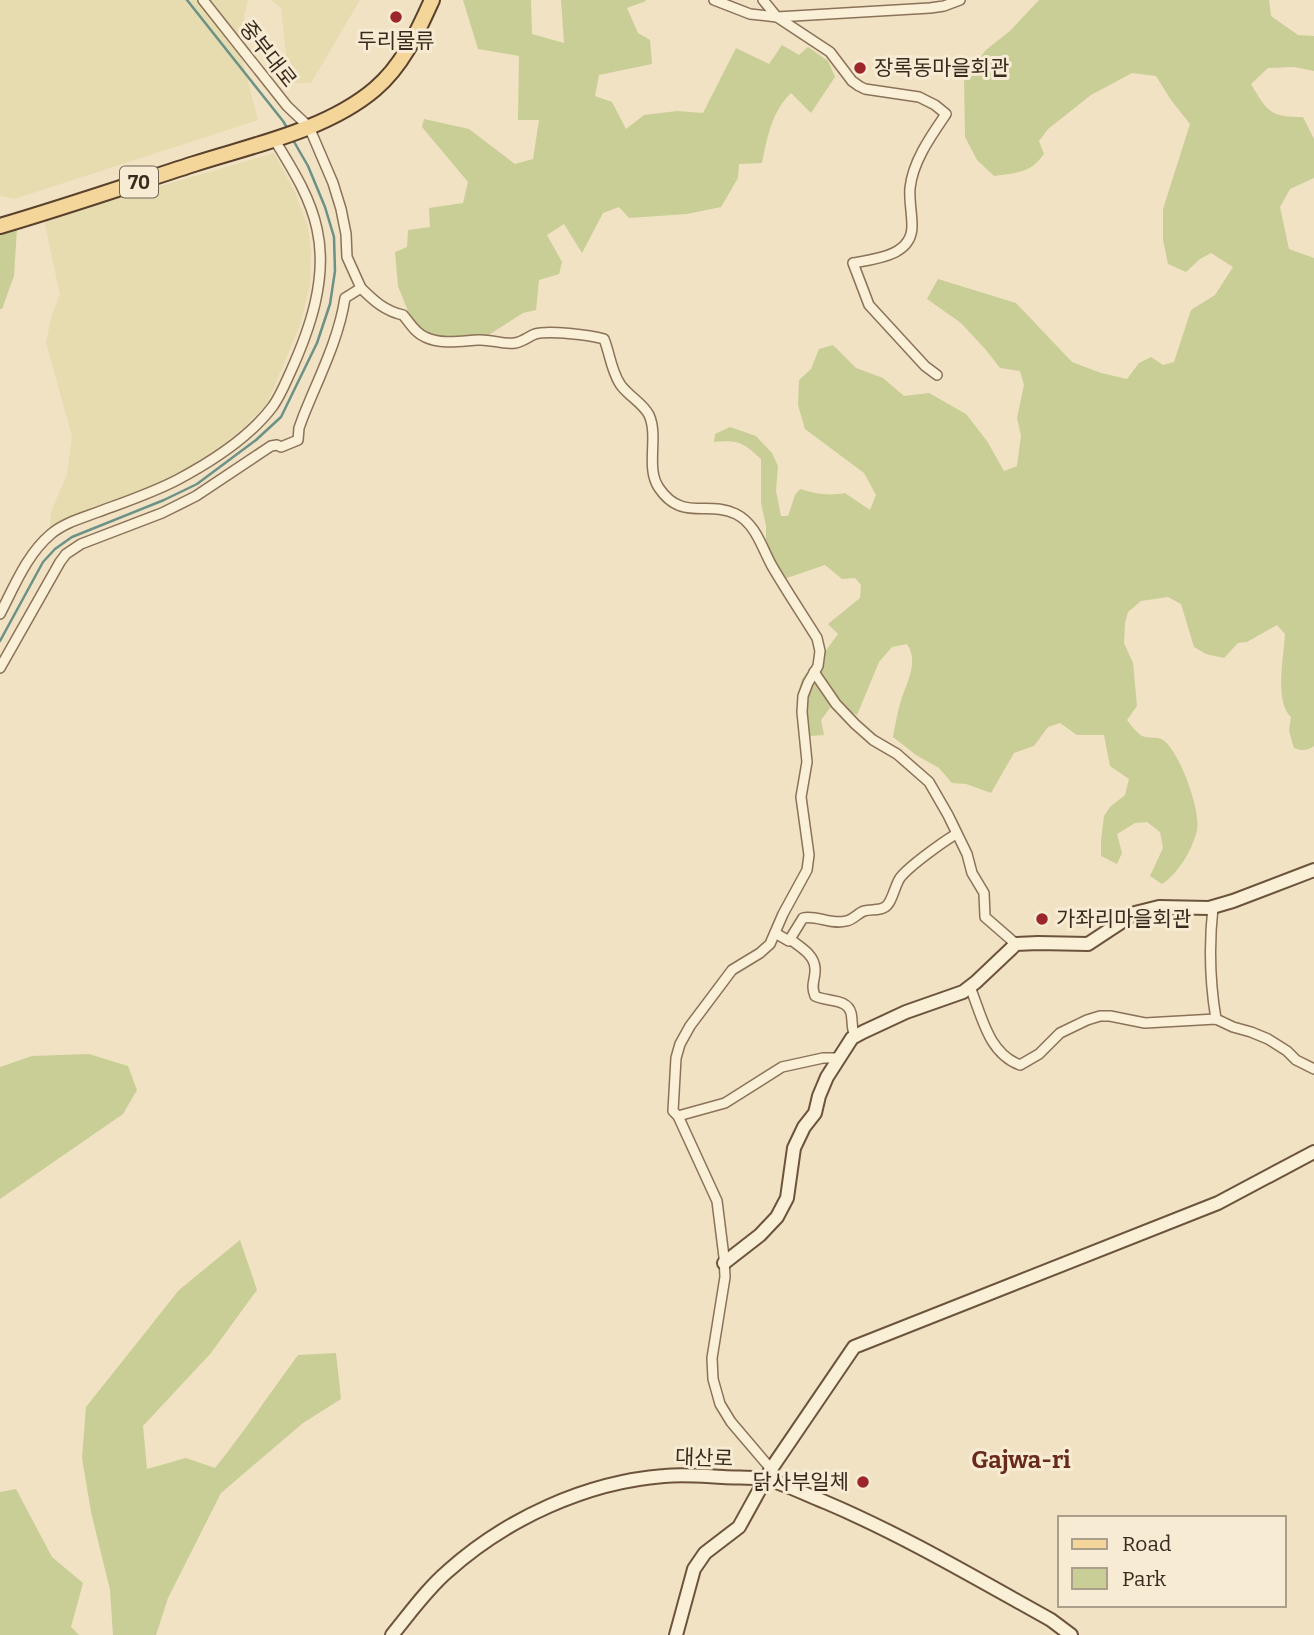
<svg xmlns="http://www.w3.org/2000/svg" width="1314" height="1635" font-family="Bitter,'Noto Sans KR',serif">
<rect width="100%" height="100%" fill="#f0e2c3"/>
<g fill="#e6dcb0">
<polygon points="0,0 248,0 238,43 258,120 14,199 0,196"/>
<polygon points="271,0 360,0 311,83 289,83 281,8"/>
<polygon points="274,153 295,192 308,228 311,251 310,284 300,325 267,404 243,428 218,448 178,474 143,491 68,517 50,526 51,512 67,474 72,436 46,343 51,317 60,295 44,220"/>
</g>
<g fill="#c9ce96">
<path d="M463 0H531L532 34 564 43 561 0H645L646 1 627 8 638 33 650 40 652 64 599 75 595 96 612 102 626 129 644 115 677 111 703 113 736 48 769 64 782 45 799 55 808 47 828 61 835 77 811 113 791 93C772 111 767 138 762 163L739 164 738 178 721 207 687 214 629 218 619 207 603 213 582 253 564 224 547 235 562 262 559 274 539 280 536 310 523 313 484 338H428L410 316 398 286 395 252 407 247 408 230 430 227 429 208 463 203 468 182 422 127 424 119 469 129 515 164 533 159 539 120H518L519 56 478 49Z"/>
<path d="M1039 0H1269L1271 16 1298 35 1314 36V71L1294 67 1268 68 1251 84C1267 111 1269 117 1303 117L1314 139V178L1290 189 1280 207 1289 249 1314 258V746C1308 751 1301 751 1294 748L1289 731 1291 717C1274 701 1284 657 1285 634L1277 625 1247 642 1238 643 1224 658 1206 654 1194 647 1181 604 1168 597 1141 601 1128 612 1125 623 1124 643 1133 663 1137 706 1127 720C1131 725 1137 733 1142 736 1148 739 1157 736 1163 740 1180 752 1201 811 1197 830 1193 849 1178 874 1162 884L1150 876 1163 848 1160 832 1147 822 1135 823 1117 834 1122 853 1117 864 1101 856V840L1104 816 1110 807 1125 795 1129 779 1110 766 1104 735H1077L1060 723 1048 727 1034 746 1014 753 991 793 966 784 952 783 939 768 916 755 893 737C895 726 897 714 900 704 905 685 920 663 907 644L892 647 879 662 857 715 833 704 821 720 824 735 810 736 799 728 798 694 802 679 810 668 819 660 838 634 828 624 860 598 861 585 855 578 842 579 825 565 778 581 766 562V526L761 503V459C742 442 739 440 714 442L715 434 730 427 756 436 772 453 778 466 776 491 781 516H788L795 495 800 489C816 494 828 496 845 493L870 510 876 495 864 473 805 429 798 405 799 380 811 369 819 349 833 345 856 368 883 378 904 396 929 393 966 414 987 441 1004 471 1017 466 1021 436 1017 418 1024 385 1020 371 1000 368 986 350 961 323 927 299 938 279 1016 303 1072 362 1101 373 1127 379 1139 363 1151 357 1163 365 1174 362 1191 310 1215 295 1233 267 1211 253 1200 259 1186 272 1168 264 1163 240V209L1190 124 1171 100 1156 76 1132 73 1091 95 1048 129 1039 141 1044 154C1031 173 1016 173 994 176L977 160 965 137 964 76 987 49 1010 31Z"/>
<polygon points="17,228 14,276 2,309 0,309 0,233"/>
<polygon points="89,1054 128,1066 137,1090 123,1114 0,1199 0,1067 32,1056"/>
<path d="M240 1240 257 1290 211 1353 143 1426 147 1469 186 1458 215 1468C245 1431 270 1393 298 1355L336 1353 341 1399 303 1423 221 1493 168 1598 156 1635H113L110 1590 91 1512 82 1458 86 1407 179 1290Z"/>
<polygon points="16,1489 52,1557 83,1583 71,1627 79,1635 0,1635 0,1492"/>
</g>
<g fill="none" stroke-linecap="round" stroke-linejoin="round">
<g stroke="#6c9187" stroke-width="2.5">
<polyline points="187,0 283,121 289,131"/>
<polyline points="0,641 43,562 55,549 72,537 164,500 197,484 256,440 281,417 317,343 330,304 335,271 334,237 325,207 308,166 293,140"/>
</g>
<defs>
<g id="street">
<polyline points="714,0 750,14 777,17 930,8 944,6 960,0"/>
<path d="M763 0 777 17 830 52 852 81 859 86 865 89 919 97 935 105 946 114C931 136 913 161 910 188 909 200 912 213 912 226 912 256 875 259 853 263L869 305 925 366 937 375"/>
<path d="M361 288C374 301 385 311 403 315 410 323 415 333 425 337 442 345 461 341 478 340 491 339 503 345 515 343 522 342 528 337 535 334 548 330 590 335 604 339 610 354 611 370 620 384 627 395 643 403 649 415 659 437 645 468 659 488 682 522 708 500 736 514 756 524 762 548 772 566 786 590 802 614 817 638L820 651 818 666 808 683 803 696 802 712 807 762 801 797 809 855 807 870 783 914 770 944 760 953 732 970 690 1026 680 1044 676 1058 673 1111 678 1116 717 1201 724 1257 725 1277 712 1358 713 1379 720 1404 731 1422 771 1469"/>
<path d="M0 614C14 587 27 554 51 534 64 523 82 518 98 512 125 502 152 493 177 480 211 462 250 437 273 406 280 396 285 384 290 373 310 329 328 278 317 229 310 196 291 167 274 139"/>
<path d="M0 668 60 562 66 554 81 544 162 513 196 496 271 446 277 445 281 447 298 440 299 428 303 417C318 379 339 339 345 298L361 288 347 257 346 234 341 209 333 183 309 127 287 106 203 0"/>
<polyline points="814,672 836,704 855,724 873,740 897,754 929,782 948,815 967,854 972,873 984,893 985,917 1016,944"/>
<path d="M1213 907C1209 943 1210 983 1216 1019"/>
<path d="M775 933 789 941 790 939C800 947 814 954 815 968 816 979 810 984 815 996 827 1002 847 998 851 1013 853 1022 851 1028 855 1036"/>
<path d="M790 939 803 918C817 915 831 925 846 921 853 920 858 913 864 911 871 909 879 911 885 907 892 903 895 885 900 878 909 866 943 842 956 834"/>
<path d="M970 987C982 1016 988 1053 1020 1065L1039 1054 1060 1033 1087 1020 1100 1016H1110L1145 1023 1216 1019 1233 1027 1251 1032 1268 1039 1287 1051 1296 1060 1314 1069"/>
<polyline points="678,1116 725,1103 782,1067 823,1058 839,1058"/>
</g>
<g id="secondary">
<polyline points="724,1263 760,1235 777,1217 787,1198 794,1148 804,1127 815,1113 819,1096 827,1077 852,1038 863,1032 906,1012 963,992 976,982 1016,944 1038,943 1088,944 1135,913 1159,907 1209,908 1233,901 1314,870"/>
<path d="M392 1635C410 1613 427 1589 448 1571 506 1519 586 1482 664 1476 684 1474 703 1476 723 1477 736 1478 751 1477 765 1479 785 1483 806 1495 825 1502 903 1535 977 1579 1051 1620L1071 1635"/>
<polyline points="676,1635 694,1569 705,1553 739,1527 771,1469 854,1347 1218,1203 1314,1152"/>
</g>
<path id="primary" d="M0 226C65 207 129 185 194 164 253 145 327 130 375 89 403 65 417 33 432 0"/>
</defs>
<use href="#street" stroke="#8b7259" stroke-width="12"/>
<use href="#secondary" stroke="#6d533c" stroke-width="16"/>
<use href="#primary" stroke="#59412d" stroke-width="18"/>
<use href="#street" stroke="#faefd7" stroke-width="9"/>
<use href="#secondary" stroke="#faefd7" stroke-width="12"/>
<use href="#primary" stroke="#f4d69a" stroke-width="14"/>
</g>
<g fill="#9c272a" stroke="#f7ecd3" stroke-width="2.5">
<circle cx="396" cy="17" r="7"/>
<circle cx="860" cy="68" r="7"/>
<circle cx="1042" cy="919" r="7"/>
<circle cx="863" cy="1482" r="7"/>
</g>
<g text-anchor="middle" stroke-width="6" stroke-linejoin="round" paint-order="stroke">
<rect fill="#f7ecd3" stroke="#736554" stroke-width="2" x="120" y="166.5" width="38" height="31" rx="5"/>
<g font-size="19" font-weight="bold" fill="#3a2b1e">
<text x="139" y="189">70</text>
</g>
<g font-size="21" fill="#3a2b1e" stroke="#f7ecd3" text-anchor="start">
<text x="396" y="48" text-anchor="middle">두리물류</text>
<text x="874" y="75">장록동마을회관</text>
<text x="1056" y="926">가좌리마을회관</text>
<text x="849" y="1489" text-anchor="end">닭사부일체</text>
</g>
<g font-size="21" fill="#3a2b1e" stroke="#f7ecd3">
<text transform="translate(268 54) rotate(52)" y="7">중부대로</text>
<text transform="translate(704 1458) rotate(2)" y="7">대산로</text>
</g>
<g font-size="24" font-weight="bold" fill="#692a1b" stroke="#f7ecd3">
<text x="1021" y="1468">Gajwa-ri</text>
</g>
</g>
<rect x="1058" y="1516" width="228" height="91" fill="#f7ecd3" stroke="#ab9f8b" stroke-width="2"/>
<rect x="1072" y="1539" width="35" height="10" fill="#f4d69a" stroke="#ab9f8b" stroke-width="2"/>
<text x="1122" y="1551" font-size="21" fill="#3a2b1e">Road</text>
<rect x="1072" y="1568" width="35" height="21" fill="#c9ce96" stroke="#ab9f8b" stroke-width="2"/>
<text x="1122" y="1586" font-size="21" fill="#3a2b1e">Park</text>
</svg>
